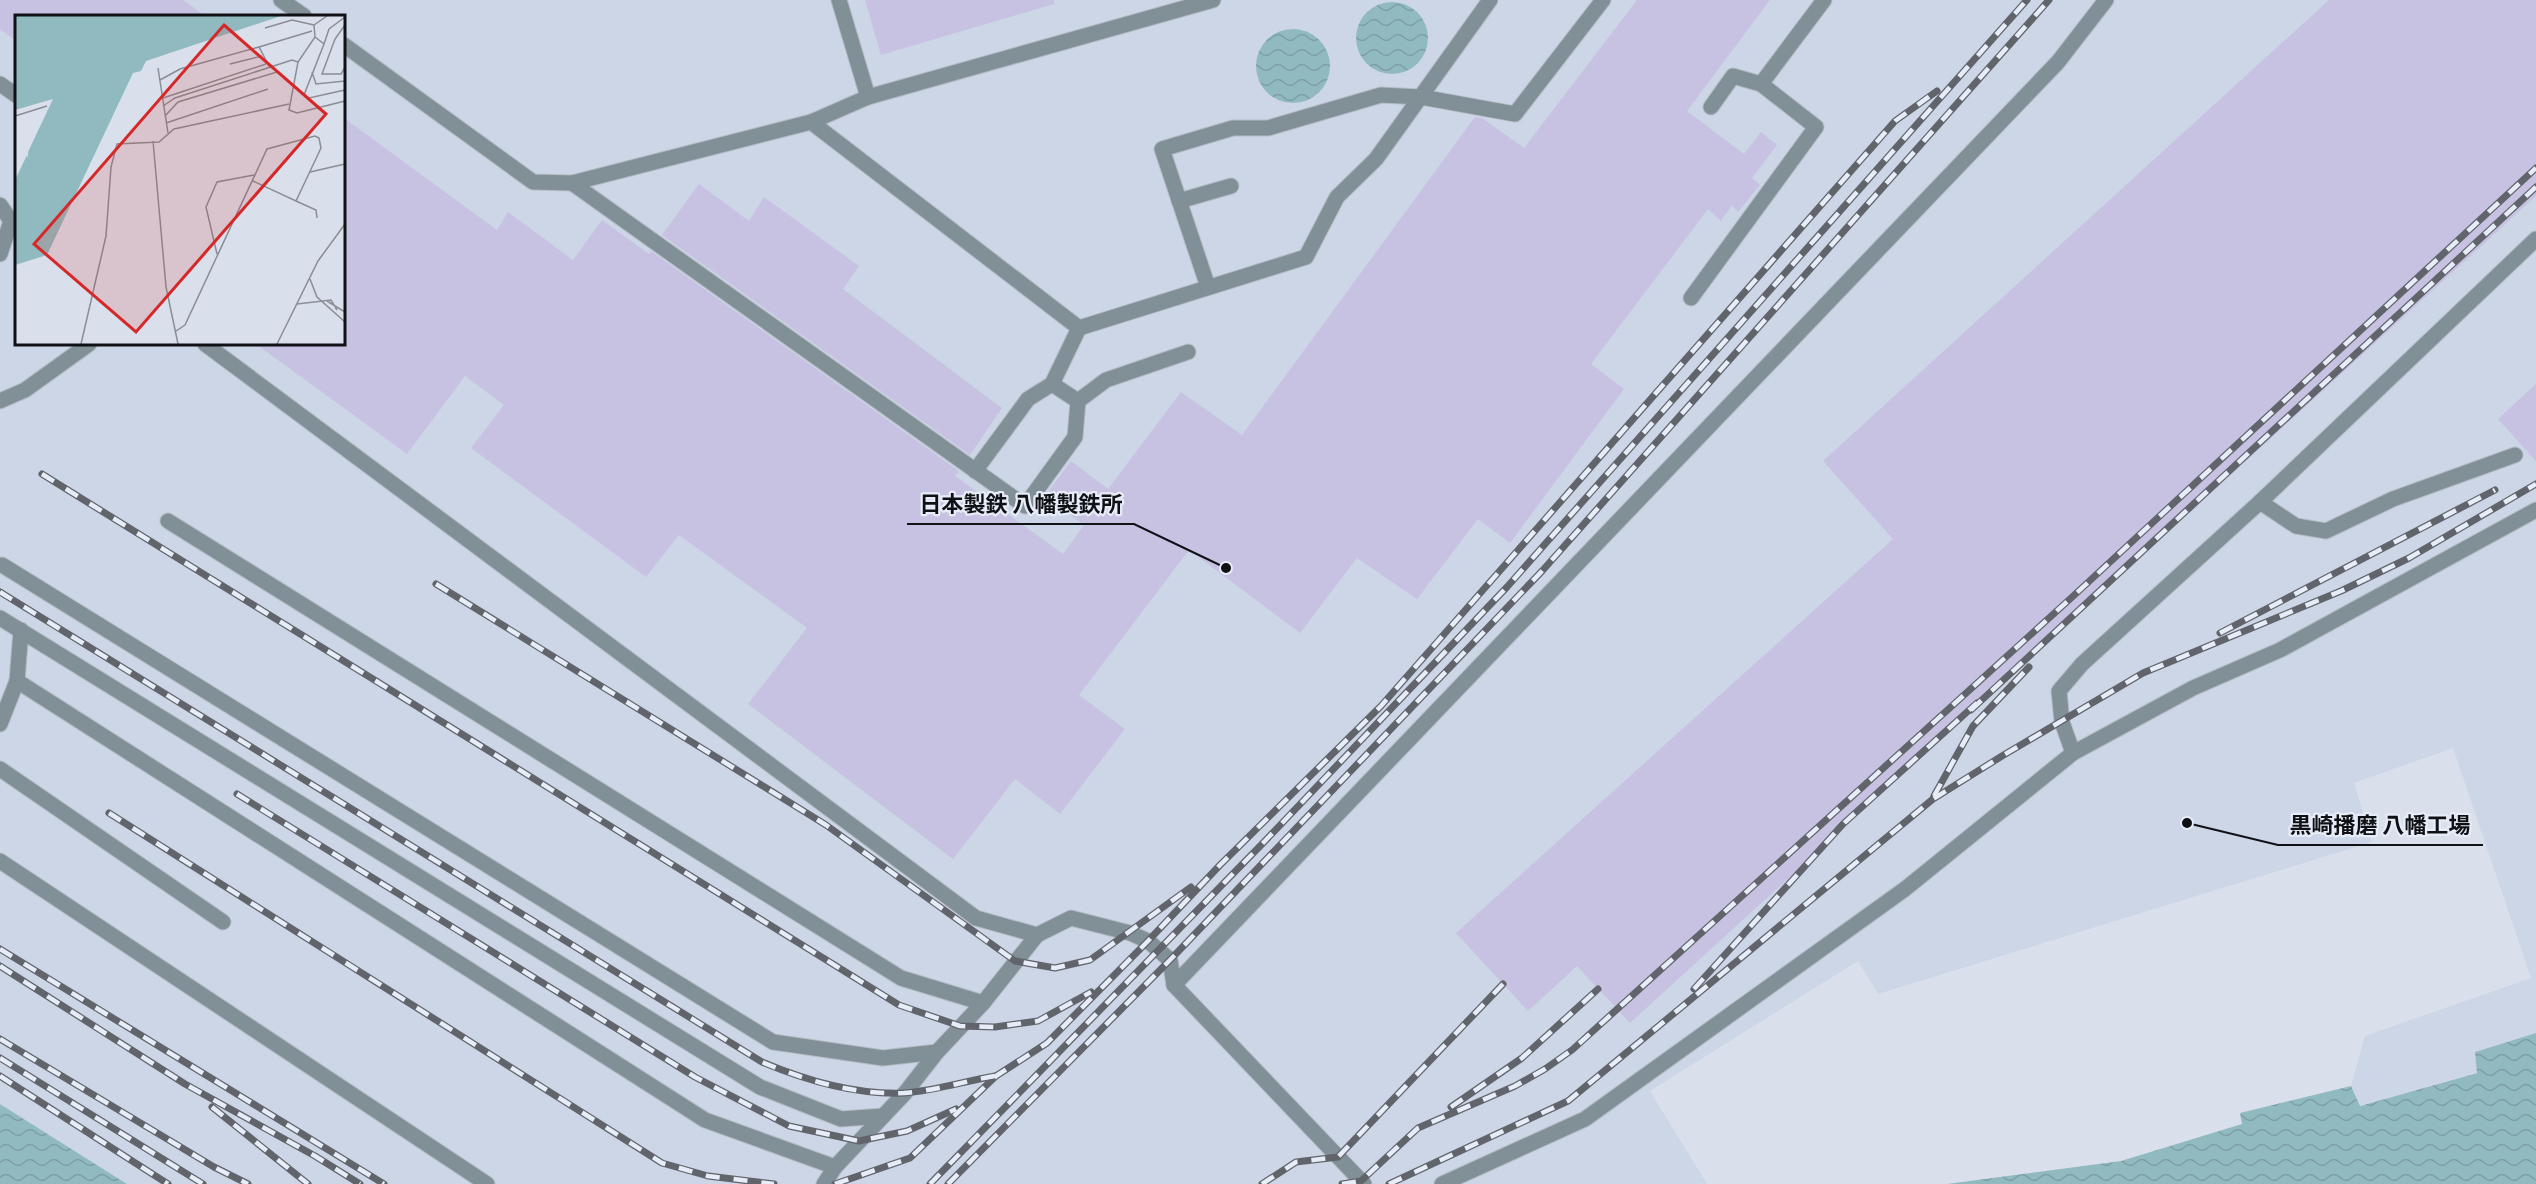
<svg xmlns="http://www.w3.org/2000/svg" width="2536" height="1184" font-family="'Public Sans','Noto Sans JP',sans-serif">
<defs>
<pattern id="water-waves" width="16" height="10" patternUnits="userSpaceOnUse" patternTransform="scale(1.5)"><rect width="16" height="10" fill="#91bac0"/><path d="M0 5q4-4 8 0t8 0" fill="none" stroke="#7c9fa4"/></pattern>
</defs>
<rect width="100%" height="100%" fill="#dae0eb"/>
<path fill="#ccd6e7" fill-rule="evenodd" d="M0 0H2536V1033L2475 1052 2478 1072 2359 1106 2351 1086 2365 1036 2531 978 2453 748 2354 783 2372 842 1878 994 1858 961 1650 1091 1707 1184H127L0 1104ZM16 16H344V344H16Z"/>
<g fill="url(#water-waves)">
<circle cx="1392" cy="38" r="36"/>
<circle cx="1293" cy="66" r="37"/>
<polygon points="2536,1033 2536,1184 1947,1184 2121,1161 2242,1124 2240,1113 2351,1086 2360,1106 2477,1073 2475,1052"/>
<polygon points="0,1104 127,1184 0,1184"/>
</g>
<g fill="#c7c2e2">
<polygon points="0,0 183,0 205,16 16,16 16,41 0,29"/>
<polygon points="865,0 1054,0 1054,4 881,55"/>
<polygon points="1637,0 1770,0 1687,111 1744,154 1761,132 1777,145 1752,178 1760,185 1738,212 1732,205 1721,221 1708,209 1591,364 1624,389 1510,543 1478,519 1417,599 1357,558 1300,633 1189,550 1079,695 1125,729 1060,814 1015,779 953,859 748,704 807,628 679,535 646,577 471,448 504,405 465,376 407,454 256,344 344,344 344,118 497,230 508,212 573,260 602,220 649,254 651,251 959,471 955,476 1063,554 1084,525 1045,496 1071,461 1108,489 1181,392 1242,435 1475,117 1482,118 1524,148"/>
<polygon points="2329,0 2536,0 2536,196 1630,1023 1577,966 1528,1011 1456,933 1893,539 1823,461"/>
<polygon points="699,184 749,221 764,197 859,266 843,289 1002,408 970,455 662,235"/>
<polygon points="2536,384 2536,461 2498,419"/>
</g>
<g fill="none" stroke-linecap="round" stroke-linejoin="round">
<defs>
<g id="minor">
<polyline points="281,0 304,16"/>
<polyline points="839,0 868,97"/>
<polyline points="344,45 533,182 572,183 811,122 868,97 1213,0"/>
<polyline points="0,84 16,95"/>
<polyline points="1761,84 1824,0"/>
<polyline points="811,122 1079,328 1306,257 1337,197 1376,159 1490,0"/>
<polyline points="572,183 1025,506 1075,437 1078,401 1106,380 1188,352"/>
<polyline points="1179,201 1231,186"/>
<polyline points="0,205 11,221 0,254"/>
<polyline points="1208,287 1162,149 1233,128 1268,128 1381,95 1421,97 1515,114 1603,0"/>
<polyline points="1691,298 1816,127 1761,84 1733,76 1711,107"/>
<polyline points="205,344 976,918 1037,935 1071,918 1130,933 1148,941 1170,960 1174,985 1364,1184"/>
<polyline points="1052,384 1078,401"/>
<polyline points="0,401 25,390 89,344"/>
<polyline points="975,471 1028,399 1052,384 1079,328"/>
<polyline points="2260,502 2296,526 2326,531 2393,499 2515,455"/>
<polyline points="168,521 901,978 983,1003"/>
<polyline points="2,565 773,1042 883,1058 937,1052"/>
<polyline points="0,618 760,1087 841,1119 883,1116"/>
<polyline points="17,681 705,1120 835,1167"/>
<polyline points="0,724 17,681 21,630"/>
<polyline points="2073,753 2062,722 2059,691 2082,664 2260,502 2536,239"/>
<polyline points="0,769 223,922"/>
<polyline points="0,861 487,1184"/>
<polyline points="1174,985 2058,62 2106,0"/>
<polyline points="824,1184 835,1167 905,1093 937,1052 983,1003 1037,935"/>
<polyline points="1442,1184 1585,1119 1905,889 2073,753 2193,688 2280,650 2536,510"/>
</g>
</defs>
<use href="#minor" stroke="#b5bbc4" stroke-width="17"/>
<use href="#minor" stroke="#818f97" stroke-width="15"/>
<defs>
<g id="rail">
<polyline points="42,474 899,1005 960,1026 995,1027 1038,1021 1091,992"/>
<polyline points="436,584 826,825 1015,961 1055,968 1090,960 1191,887"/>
<path d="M0 592 762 1062C807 1081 855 1095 904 1093 934 1091 965 1081 995 1076"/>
<polyline points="2220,633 2495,490"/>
<polyline points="1971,710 2536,187"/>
<polyline points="237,794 695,1077 789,1126 859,1141 907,1131 956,1109"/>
<polyline points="1934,796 1973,726 2029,667"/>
<polyline points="109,813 662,1163 708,1176 774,1184"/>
<polyline points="0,949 384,1184"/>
<polyline points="0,966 185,1084 315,1156 360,1184"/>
<polyline points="1694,989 1843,824 1977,703"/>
<polyline points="0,1039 214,1167 248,1184"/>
<polyline points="0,1058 203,1184"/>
<polyline points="0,1076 168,1184"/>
<polyline points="212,1107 308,1184"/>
<polyline points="1451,1107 1522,1058 1598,989"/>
<polyline points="835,1184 910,1158 996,1076 1047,1043 1148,941 1220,865 1381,706 1895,121 1937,91"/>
<polyline points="930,1184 1264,842 1507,587 2027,0"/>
<polyline points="948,1184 1170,960 1543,570 2049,0"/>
<polyline points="1262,1184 1296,1162 1338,1157 1503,984"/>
<polyline points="1342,1184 1361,1181 1418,1128 1515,1086 1545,1069 1572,1050 2070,599 2536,168"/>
<polyline points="1389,1184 1568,1101 1933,799 2002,756 2143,673 2341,591 2409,558 2536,484"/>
</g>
</defs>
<use href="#rail" stroke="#61656b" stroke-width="7"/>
<use href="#rail" stroke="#e7edf8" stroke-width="4.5" stroke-dasharray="14" stroke-linecap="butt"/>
</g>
<g transform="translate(15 15)">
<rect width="330" height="330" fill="#dae0eb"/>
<path d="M0 1H266L131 46 126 56 118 58 32 240 0 250V165L12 140 13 144V137L38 84 0 95Z" fill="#91bac0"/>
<path fill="none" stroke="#898d95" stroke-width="1.5" d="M312 1 299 10 300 22 283 47 274 95 282 98 330 86M330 10 320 24 307 59H326L330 52M250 13 277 5 299 10M300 22 309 29 289 80 294 83 330 75M309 29 314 14 330 2M244 32 297 16M215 49 247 41M143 53 153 118M297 57 301 69 330 66M145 65 165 54 244 32 255 53M148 83 251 49M148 91 160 83 277 45 283 47M0 101 32 91M150 101 163 87 262 57M151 108 253 74M138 126 151 272 163 329M295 157 330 149M281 186 301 195 302 203M202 239 191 192 202 167 239 160M295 264 302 282 330 307M312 286 330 297M282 289 316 285 322 295M161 316 170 310 252 134 300 121 304 123 306 133 281 186 238 166M66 329 91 221 96 152 102 129 144 127 159 114 274 89M262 329 303 246 330 209"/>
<path fill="#d62828" fill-opacity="0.15" stroke="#d62828" stroke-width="3" d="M209 10 311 99 121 317 19 229Z"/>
<rect width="330" height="330" fill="none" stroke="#0f1115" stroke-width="3"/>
</g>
<path fill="none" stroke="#0f1115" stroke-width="2" d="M1226 568L1134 524H907M2187 823L2278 845H2483"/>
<g fill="#0f1115" stroke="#e7edf8" stroke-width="2">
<circle cx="1226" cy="568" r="6"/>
<circle cx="2187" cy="823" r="6"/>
</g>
<g font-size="22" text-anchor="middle" font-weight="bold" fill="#0f1115" stroke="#e7edf8" stroke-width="4.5" stroke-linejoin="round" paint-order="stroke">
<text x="1021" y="512">日本製鉄 八幡製鉄所</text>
<text x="2380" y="833">黒崎播磨 八幡工場</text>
</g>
</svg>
